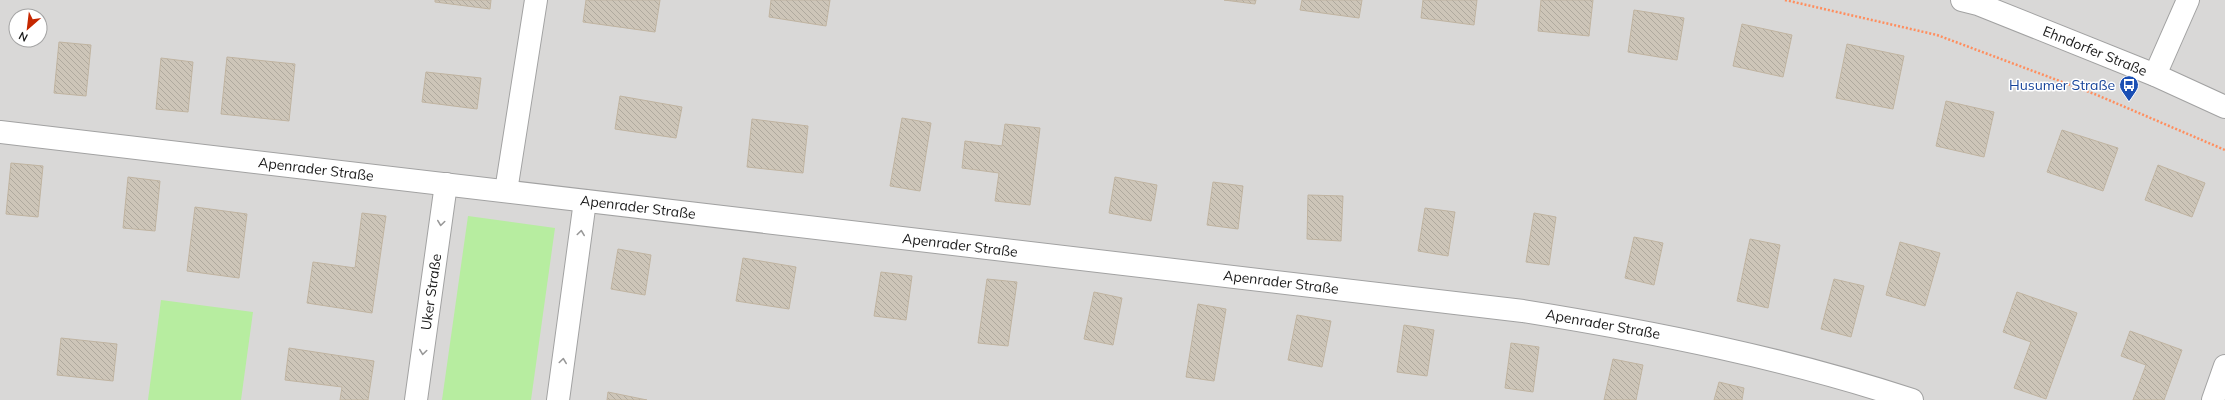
<svg xmlns="http://www.w3.org/2000/svg" width="2225" height="400" font-family="Mulish,sans-serif">
<defs>
<pattern id="building-back-hatch" width="6" height="6" patternUnits="userSpaceOnUse"><rect width="6" height="6" fill="#cdc5b8"/><path d="M-1 5l2 2M0 0l6 6M5-1l2 2" fill="none" stroke="#afa99e"/></pattern>
</defs>
<rect width="100%" height="100%" fill="#edebdf"/>
<path fill="#d9d8d7" fill-rule="evenodd" d="M0 0H2225V400H0ZM16 16H40V40H16Z"/>
<g fill="#b7eda0">
<polygon points="468,216 555,228 531,400 442,400"/>
<polygon points="161,300 253,312 241,400 148,400"/>
</g>
<g fill="url(#building-back-hatch)" stroke="#c0b4a1">
<polygon points="435,0 491,0 490,9 435,2"/>
<polygon points="586,0 660,0 655,32 583,22"/>
<polygon points="771,0 830,0 826,26 769,17"/>
<polygon points="1224,0 1256,0 1255,4"/>
<polygon points="1302,0 1362,0 1359,18 1300,10"/>
<polygon points="1423,0 1477,0 1474,25 1421,18"/>
<polygon points="1541,0 1593,0 1589,36 1538,31"/>
<polygon points="1634,10 1684,18 1677,60 1628,52"/>
<polygon points="1742,24 1792,35 1783,77 1733,66"/>
<polygon points="59,42 91,45 86,96 54,93"/>
<polygon points="1847,44 1904,56 1893,109 1836,98"/>
<polygon points="227,57 295,64 289,121 221,114"/>
<polygon points="161,58 193,62 188,112 156,109"/>
<polygon points="426,72 481,78 477,109 422,102"/>
<polygon points="620,96 682,107 676,138 615,129"/>
<polygon points="1946,101 1994,112 1984,157 1936,146"/>
<polygon points="902,118 931,123 920,191 890,186"/>
<polygon points="752,119 808,126 803,173 747,167"/>
<polygon points="1005,124 1040,128 1030,205 995,201 999,173 962,168 965,141 1002,146"/>
<polygon points="2062,130 2118,148 2103,191 2047,172"/>
<polygon points="11,163 43,166 38,217 6,214"/>
<polygon points="2158,165 2205,183 2192,217 2145,200"/>
<polygon points="128,177 160,181 155,231 123,228"/>
<polygon points="1115,177 1157,185 1151,221 1109,213"/>
<polygon points="1213,182 1243,186 1238,229 1207,225"/>
<polygon points="1308,195 1343,196 1341,241 1307,239"/>
<polygon points="195,207 247,214 239,278 187,271"/>
<polygon points="1425,208 1455,212 1448,256 1418,251"/>
<polygon points="362,213 386,216 372,313 307,303 313,262 355,268"/>
<polygon points="1534,213 1556,217 1549,265 1526,262"/>
<polygon points="1634,237 1663,243 1654,285 1625,278"/>
<polygon points="1750,239 1780,245 1768,308 1737,301"/>
<polygon points="1900,242 1940,253 1925,306 1886,295"/>
<polygon points="618,249 651,255 645,295 611,289"/>
<polygon points="743,258 796,267 789,309 736,301"/>
<polygon points="881,272 912,276 906,320 874,316"/>
<polygon points="987,279 1017,282 1008,346 978,343"/>
<polygon points="1834,279 1864,286 1851,337 1821,329"/>
<polygon points="1094,292 1122,298 1113,345 1084,339"/>
<polygon points="2017,292 2077,313 2046,399 2014,388 2031,342 2003,332"/>
<polygon points="1198,304 1226,309 1214,381 1186,377"/>
<polygon points="1297,315 1331,321 1322,367 1288,360"/>
<polygon points="1404,325 1434,330 1427,376 1397,372"/>
<polygon points="2130,331 2182,350 2164,400 2133,400 2146,365 2121,356"/>
<polygon points="61,338 117,344 113,381 57,375"/>
<polygon points="1511,343 1539,347 1533,392 1505,388"/>
<polygon points="289,348 374,361 368,400 340,400 342,387 285,380"/>
<polygon points="1613,359 1643,365 1636,400 1604,400"/>
<polygon points="1719,382 1744,388 1742,400 1714,400"/>
<polygon points="608,392 647,400 607,400"/>
</g>
<g fill="none" stroke-linecap="round" stroke-linejoin="round">
<defs>
<g id="minor">
<polyline points="1962,0 1978,4 2155,75 2225,107"/>
<polyline points="2155,75 2188,0"/>
<path d="M0 132 1523 311C1654 332 1785 358 1912 400"/>
<polyline points="506,191 536,0"/>
<polyline points="416,400 446,184"/>
<polyline points="558,400 585,201"/>
<polyline points="2213,400 2225,366"/>
</g>
</defs>
<use href="#minor" stroke="#a2a2a2" stroke-width="24"/>
<polyline stroke="#ff8e5e" stroke-width="2.5" stroke-dasharray="2 2" stroke-linecap="butt" points="1785,0 1937,35 2097,95 2225,150"/>
<use href="#minor" stroke="#fff" stroke-width="22"/>
</g>
<defs><path id="oneway-chevron" d="M-2-3.5L2.5 0L-2 3.5" fill="none" stroke-width="1.6" stroke-linecap="round" stroke-linejoin="round"/></defs>
<g stroke="#989898">
<use href="#oneway-chevron" transform="translate(441 223) rotate(98)"/>
<use href="#oneway-chevron" transform="translate(581 233) rotate(-82)"/>
<use href="#oneway-chevron" transform="translate(423 352) rotate(98)"/>
<use href="#oneway-chevron" transform="translate(563 361) rotate(-82)"/>
</g>
<defs>
<symbol id="bus-pin" viewBox="-11 -11 22 30"><path d="M0 17L-7.5 6A9.5 9.5 0 1 1 7.5 6Z" fill="#1a4fb4" stroke="#fff"/><path d="M-5-6H5V4H4V6H2V4H-2V6H-4V4H-5ZM-3.5-4V0h7V-4ZM-3.5 1.2v1.5H-2V1.2ZM2 1.2v1.5H3.5V1.2Z" fill="#fff"/></symbol>
</defs>
<g fill-rule="evenodd">
<use href="#bus-pin" x="2118" y="74" width="22" height="30"/>
</g>
<g text-anchor="middle" stroke-width="3" stroke-linejoin="round" paint-order="stroke">
<g font-size="14" fill="#1b1b1b" stroke="#fff">
<text transform="translate(2095 51) rotate(22)" y="5">Ehndorfer Straße</text>
<text transform="translate(316 169) rotate(7)" y="5">Apenrader Straße</text>
<text transform="translate(638 207) rotate(7)" y="5">Apenrader Straße</text>
<text transform="translate(960 245) rotate(7)" y="5">Apenrader Straße</text>
<text transform="translate(1281 282) rotate(7)" y="5">Apenrader Straße</text>
<text transform="translate(431 292) rotate(-82)" y="5">Uker Straße</text>
<text transform="translate(1603 324) rotate(10)" y="5">Apenrader Straße</text>
</g>
<g font-size="14" fill="#164399" stroke="#fff" text-anchor="end">
<text x="2115" y="90">Husumer Straße</text>
</g>
</g>
<g transform="translate(28 28) rotate(208)"><circle r="19" fill="#ffffff" stroke="#a4a4a4"/>
<path d="M0-3L7 15L0 10L-7 15Z" fill="#c52700"/>
<text y="-6" font-size="11" font-weight="bold" text-anchor="middle" fill="#1b1b1b">N</text>
</g>
</svg>
